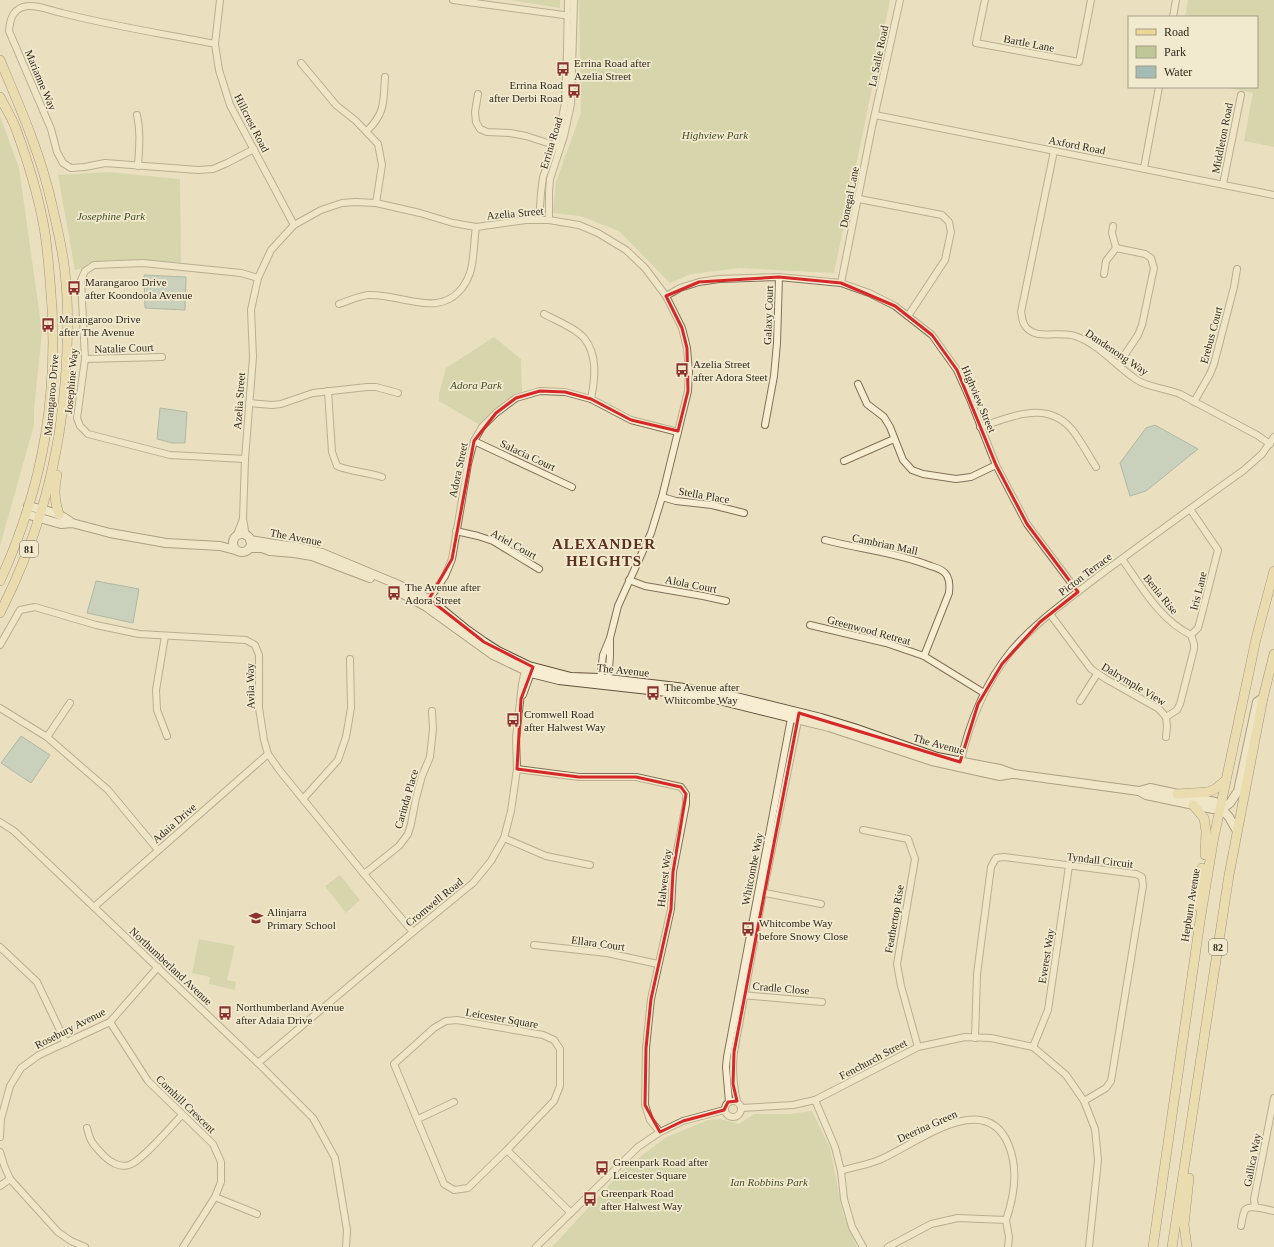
<svg xmlns="http://www.w3.org/2000/svg" width="1274" height="1247" font-family="'Times New Roman',serif">
<rect width="100%" height="100%" fill="#eae0c0"/>
<g fill="#bec795">
<polygon points="510,0 560,0 560,8"/>
<polygon points="579,0 890,0 834,273 740,268 691,274 670,283 619,231 580,216 553,213 556,182 581,113"/>
<polygon points="1188,0 1274,0 1274,147 1244,141 1253,93 1223,87 1257,87 1257,17 1185,17"/>
<polygon points="0,116 19,168 42,332 34,410 34,425 0,546"/>
<polygon points="108,172 180,179 181,263 145,260 93,261 83,268 75,270 58,175"/>
<path d="M494 337 521 359 522 394C508 398 487 413 480 425L439 401V394L446 368Z"/>
<polygon points="340,875 360,900 346,913 325,886"/>
<polygon points="199,939 235,946 227,980 236,982 235,990 209,984 210,977 192,973"/>
<polygon points="812,1111 830,1148 843,1214 857,1247 552,1247 623,1170 665,1138 708,1120 720,1119 739,1124 754,1114 790,1114"/>
</g>
<g fill="#a3bcb6" stroke="#6b8983">
<polygon points="144,275 186,277 185,310 145,308"/>
<polygon points="160,408 187,412 185,443 172,443 157,439"/>
<polygon points="1155,425 1198,449 1146,491 1130,496 1120,463 1146,428"/>
<polygon points="96,581 139,589 133,623 87,613"/>
<polygon points="21,736 50,755 31,783 1,763"/>
</g>
<g fill="none" stroke-linecap="round" stroke-linejoin="round">
<defs>
<g id="street">
<polyline points="220,0 215,44 219,70 230,105 294,225"/>
<polyline points="453,0 571,16"/>
<polyline points="985,0 976,43 1079,62 1091,0"/>
<polyline points="1173,17 1176,0"/>
<path d="M215 44C164 34 112 26 62 13 51 11 34 3 23 7 12 11 10 20 9 31L51 129 57 152 63 163 71 168 85 167 105 163 198 170 213 169 227 163 254 149"/>
<polyline points="301,63 336,105 356,121 378,144 382,165 376,203"/>
<polyline points="478,94 475,112 476,122 480,129 487,132 510,133 526,136 557,146"/>
<path d="M137 115C141 133 139 148 138 166"/>
<polyline points="875,115 1274,195"/>
<path d="M367 131C386 112 383 102 385 77"/>
<path d="M1054 151 1021 312C1022 316 1022 321 1024 324 1033 342 1060 330 1075 336 1099 344 1116 366 1137 380 1147 387 1168 389 1180 394L1257 435 1270 444"/>
<polyline points="1144,168 1159,87"/>
<polyline points="1223,184 1241,95"/>
<polyline points="859,199 942,215 949,222 951,232 945,260 908,316"/>
<polyline points="539,220 541,193 543,177 559,133 565,103 567,51 568,0"/>
<polyline points="549,220 549,193 550,179 564,136 571,104 574,0"/>
<polyline points="1116,248 1145,254 1151,258 1154,268 1142,325 1138,335 1118,365"/>
<polyline points="1104,274 1106,261 1116,248 1112,233 1113,226"/>
<polyline points="841,283 872,127 900,0"/>
<polyline points="666,296 680,288 699,282 719,279 779,277 841,283 869,293 895,306 932,335 957,370 970,399 996,465 1027,524 1078,592"/>
<path d="M339 304C348 301 359 296 368 295 385 294 401 300 417 302 442 307 461 298 470 273 474 262 474 239 476 227"/>
<path d="M544 314C557 321 574 327 584 338 598 355 595 379 591 399"/>
<polyline points="85,359 162,357"/>
<polyline points="858,384 867,404 884,417 890,427 903,460 912,470 923,474 956,479 971,477 996,465"/>
<path d="M328 391 332 452 337 466C352 472 367 472 382 477"/>
<polyline points="1194,402 1210,374 1214,364 1234,287 1237,269"/>
<polyline points="249,403 272,405 281,404 313,393 367,387 376,387 398,393"/>
<polyline points="765,425 774,376 777,343 779,277"/>
<path d="M980 427C1014 416 1051 398 1076 435 1083 445 1089 456 1096 467"/>
<polyline points="474,441 572,487"/>
<polyline points="245,459 170,455 88,434 80,426 77,418 85,359 81,280 85,271 94,265 143,263 241,273 258,278"/>
<polyline points="844,461 894,439"/>
<polyline points="662,497 676,501 712,505 744,513"/>
<polyline points="1190,509 1218,550 1200,621 1198,628 1191,635"/>
<polyline points="456,531 478,536 493,541 539,569"/>
<polyline points="246,536 243,519 245,459 253,357 251,310 258,278 271,250 294,225 321,210 342,203 355,202 376,203 420,213 453,223 476,227 526,220 549,220 579,225 598,233 626,250 645,268 666,296 682,328 687,348 689,372 688,391 662,497 651,533 618,606 610,638 603,655 600,681"/>
<polyline points="236,537 243,519"/>
<path d="M825 540C859 549 895 552 928 565 933 567 940 568 945 573 950 578 950 585 949 593L924 656"/>
<path d="M1122 559C1142 587 1159 619 1191 635"/>
<polyline points="629,580 645,586 703,596 726,601"/>
<polyline points="428,601 445,576 452,559 468,464 474,441 482,427 496,413 516,398 540,391 565,392 591,399 631,420 678,432"/>
<polyline points="1050,614 1091,669 1106,679 1159,709 1166,717 1167,726 1166,737"/>
<polyline points="810,625 886,643 924,656 984,693"/>
<polyline points="165,636 156,690 157,710 167,736"/>
<polyline points="0,645 20,610 35,607 96,625 139,634 246,640 255,645 259,655 259,708 264,740 268,754 280,771 364,874 413,932"/>
<polyline points="608,682 610,656 610,641"/>
<polyline points="523,695 532,670"/>
<polyline points="1080,701 1097,674"/>
<polyline points="0,708 47,737 108,790 158,850"/>
<polyline points="1166,717 1177,710 1180,704 1194,649 1194,644 1191,635"/>
<polyline points="47,737 70,703"/>
<path d="M960 764C969 723 985 683 1012 650 1037 621 1068 600 1097 577 1146 541 1195 505 1244 470L1262 454 1274 437"/>
<polyline points="517,769 579,777 636,777 681,787 686,794 686,804 673,872 671,909 651,999 646,1048 645,1105 650,1120 660,1132"/>
<polyline points="303,799 338,760 346,737 351,708 350,659"/>
<polyline points="0,822 14,831 258,1063 313,1118 335,1158 347,1230 346,1247"/>
<polyline points="863,830 908,839 915,859 897,964 901,986 918,1047"/>
<polyline points="504,838 546,856 590,865"/>
<polyline points="364,874 399,846 408,834 411,824 416,798 422,776 430,757 433,729 432,711"/>
<polyline points="760,892 821,904"/>
<polyline points="94,907 268,754"/>
<polyline points="534,945 607,953 658,964"/>
<polyline points="0,947 37,982 66,1043"/>
<polyline points="742,995 822,1002"/>
<polyline points="110,1022 148,1081 213,1144 221,1162 221,1182 215,1197 183,1247"/>
<polyline points="975,1038 977,974 991,867 996,858 1004,857 1136,874 1142,877 1143,886 1111,1081 1106,1088 1084,1101"/>
<polyline points="1033,1047 1048,1010 1069,866"/>
<polyline points="258,1063 413,932 473,883 491,861 504,838 511,811 517,769 516,738 522,684 526,666"/>
<polyline points="815,1100 835,1147 841,1171 844,1199 852,1227 863,1247"/>
<circle cx="733" cy="1109" r="8"/>
<path d="M737 1101C733 1084 732 1070 734 1052L763 893 799 716"/>
<polyline points="729,1102 726,1067 727,1057 792,713"/>
<polyline points="741,1108 793,1105 815,1100 918,1047 965,1037 991,1038 1033,1047 1066,1075 1084,1101 1095,1129 1098,1160 1089,1247"/>
<polyline points="418,1119 454,1102"/>
<path d="M87 1128C91 1144 93 1144 104 1156 110 1162 120 1168 129 1165 142 1161 171 1126 182 1115"/>
<polyline points="0,1137 1,1119 10,1086 21,1068 39,1055 110,1022 158,967"/>
<polyline points="507,1150 468,1188 454,1190 444,1184 394,1064 434,1028 446,1021 457,1020 543,1035 554,1040 560,1049 560,1086 554,1101 507,1150 571,1213"/>
<polyline points="0,1152 4,1165 10,1179 58,1232 71,1241 85,1247"/>
<path d="M841 1171C853 1167 867 1165 879 1160 915 1145 986 1086 1009 1146 1018 1169 1014 1197 1006 1220"/>
<polyline points="0,1186 10,1179"/>
<polyline points="215,1197 257,1214"/>
<polyline points="1255,1207 1254,1199 1274,1098"/>
<polyline points="1006,1220 1009,1237 1008,1247"/>
<path d="M1241 1226C1242 1221 1243 1213 1245 1210 1249 1204 1268 1210 1274 1211"/>
<polyline points="536,1247 638,1147 660,1132 683,1121 724,1110"/>
<polyline points="888,1247 931,1224 958,1218 1006,1220"/>
</g>
<g id="secondary">
<path d="M28 506C44 510 59 512 72 523"/>
<polyline points="26,514 61,524 72,523 110,533 166,543 220,546 235,550"/>
<circle cx="242" cy="543" r="9"/>
<polyline points="250,540 274,544 297,547 322,553 399,585 429,599 467,630 484,642 498,651 529,666 571,677 600,678 677,687 724,694 821,718 854,728 937,757 1000,769 1014,774 1139,791 1146,795 1213,809 1226,806 1230,803 1238,791 1257,702 1263,698"/>
<polyline points="250,548 262,548 270,551 294,553 312,556 370,578"/>
<polyline points="392,588 425,606 493,655 531,673 559,680 703,696 829,727 932,761 1000,776 1011,774"/>
<polyline points="1139,791 1150,788 1215,802 1229,817 1237,831"/>
</g>
<g id="primary">
<path d="M0 60C20 107 41 155 52 205 57 227 63 251 65 273 68 298 68 324 67 349 64 444 43 528 0 613"/>
<path d="M0 97C5 107 12 118 16 129 27 159 37 191 43 222 47 241 48 261 50 280 60 387 45 483 0 581"/>
<path d="M57 475C54 488 54 501 59 514"/>
<polyline points="1177,794 1208,792 1215,789 1226,780"/>
<polyline points="1193,805 1204,818 1206,831 1205,855"/>
<polyline points="1197,906 1198,891 1202,868"/>
<polyline points="1153,1247 1200,921 1213,842 1256,639 1274,571"/>
<polyline points="1172,1247 1229,875 1263,698 1274,654"/>
<polyline points="1187,1247 1184,1225 1189,1178"/>
</g>
</defs>
<use href="#street" stroke="#827159" stroke-width="8"/>
<use href="#secondary" stroke="#63523d" stroke-width="10"/>
<use href="#primary" stroke="#4f3f2e" stroke-width="10"/>
<use href="#street" stroke="#f6edd2" stroke-width="6"/>
<use href="#secondary" stroke="#f6edd2" stroke-width="8"/>
<use href="#primary" stroke="#ecd799" stroke-width="9"/>
</g>
<path d="M0 0H1274V1247H0ZM779 277 841 283 895 306 932 335 957 370 996 465 1027 524 1078 592 1040 622 1002 664 978 704 960 762 799 713 734 1052 733 1084 737 1101 728 1102 724 1110 683 1121 660 1132 645 1105 646 1048 651 999 671 909 673 872 686 794 681 787 636 777H579L517 769 521 699 533 667 484 642 429 599 452 559 474 441 496 413 516 398 540 391 565 392 591 399 631 420 678 431 688 391 687 348 682 328 666 296 699 282Z" fill="#eae0c0" fill-opacity=".55" fill-rule="evenodd"/>
<path fill="none" stroke="#d62828" stroke-width="3" stroke-linejoin="round" d="M779 277 841 283 895 306 932 335 957 370 996 465 1027 524 1078 592 1040 622 1002 664 978 704 960 762 799 713 734 1052 733 1084 737 1101 728 1102 724 1110 683 1121 660 1132 645 1105 646 1048 651 999 671 909 673 872 686 794 681 787 636 777H579L517 769 521 699 533 667 484 642 429 599 452 559 474 441 496 413 516 398 540 391 565 392 591 399 631 420 678 431 688 391 687 348 682 328 666 296 699 282Z"/>
<defs>
<symbol id="bus-bare" viewBox="-9 -9 18 18"><path d="M-5-6H5V4H4V6H2V4H-2V6H-4V4H-5ZM-3.5-4V0h7V-4ZM-3.5 1.2v1.5H-2V1.2ZM2 1.2v1.5H3.5V1.2Z" fill="#8c322e" stroke="#f2eacf" stroke-width="2.5" paint-order="stroke"/></symbol>
<symbol id="school-bare" viewBox="-9 -9 18 18"><path d="M0-5L7-2L0 1L-7-2ZM-4 1L0 2.5L4 1V4Q0 6-4 4Z" fill="#8c322e" stroke="#f2eacf" stroke-width="2.5" paint-order="stroke"/></symbol>
</defs>
<g fill-rule="evenodd">
<use href="#bus-bare" x="553" y="59" width="20" height="20"/>
<use href="#bus-bare" x="564" y="81" width="20" height="20"/>
<use href="#bus-bare" x="64" y="278" width="20" height="20"/>
<use href="#bus-bare" x="38" y="315" width="20" height="20"/>
<use href="#bus-bare" x="672" y="360" width="20" height="20"/>
<use href="#bus-bare" x="384" y="583" width="20" height="20"/>
<use href="#bus-bare" x="643" y="683" width="20" height="20"/>
<use href="#bus-bare" x="503" y="710" width="20" height="20"/>
<use href="#school-bare" x="246" y="908" width="20" height="20"/>
<use href="#bus-bare" x="738" y="919" width="20" height="20"/>
<use href="#bus-bare" x="215" y="1003" width="20" height="20"/>
<use href="#bus-bare" x="592" y="1158" width="20" height="20"/>
<use href="#bus-bare" x="580" y="1189" width="20" height="20"/>
</g>
<g text-anchor="middle" stroke-width="3.5" stroke-linejoin="round" paint-order="stroke">
<g fill="#f2eacf" stroke="#6c6252" stroke-width="1">
<rect x="20" y="541" width="18" height="16" rx="3"/>
<rect x="1209" y="939" width="18" height="16" rx="3"/>
</g>
<g font-size="10" font-weight="bold" fill="#32281d">
<text x="29" y="553">81</text>
<text x="1218" y="951">82</text>
</g>
<g font-size="11" fill="#32281d" stroke="#f2eacf">
<text transform="translate(1029 43) rotate(11)" y="4">Bartle Lane</text>
<text transform="translate(878 56) rotate(-78)" y="4">La Salle Road</text>
<text transform="translate(41 80) rotate(67)" y="4">Marianne Way</text>
<text transform="translate(252 123) rotate(63)" y="4">Hillcrest Road</text>
<text transform="translate(1222 138) rotate(-79)" y="4">Middleton Road</text>
<text transform="translate(551 143) rotate(-73)" y="4">Errina Road</text>
<text transform="translate(1077 145) rotate(11)" y="4">Axford Road</text>
<text transform="translate(849 197) rotate(-79)" y="4">Donegal Lane</text>
<text transform="translate(515 213) rotate(-5)" y="4">Azelia Street</text>
<text transform="translate(768 315) rotate(-88)" y="4">Galaxy Court</text>
<text transform="translate(1211 335) rotate(-75)" y="4">Erebus Court</text>
<text transform="translate(124 348) rotate(-2)" y="4">Natalie Court</text>
<text transform="translate(1117 352) rotate(34)" y="4">Dandenong Way</text>
<text transform="translate(71 381) rotate(-85)" y="4">Josephine Way</text>
<text transform="translate(51 395) rotate(-85)" y="4">Marangaroo Drive</text>
<text transform="translate(979 399) rotate(67)" y="4">Highview Street</text>
<text transform="translate(239 401) rotate(-86)" y="4">Azelia Street</text>
<text transform="translate(528 455) rotate(25)" y="4">Salacia Court</text>
<text transform="translate(458 470) rotate(-78)" y="4">Adora Street</text>
<text transform="translate(704 495) rotate(10)" y="4">Stella Place</text>
<text transform="translate(296 537) rotate(11)" y="4">The Avenue</text>
<text transform="translate(514 544) rotate(29)" y="4">Ariel Court</text>
<text transform="translate(885 544) rotate(12)" y="4">Cambrian Mall</text>
<text transform="translate(1085 574) rotate(-37)" y="4">Picton Terrace</text>
<text transform="translate(691 584) rotate(11)" y="4">Alola Court</text>
<text transform="translate(1198 591) rotate(-76)" y="4">Iris Lane</text>
<text transform="translate(1161 594) rotate(51)" y="4">Benia Rise</text>
<text transform="translate(869 630) rotate(15)" y="4">Greenwood Retreat</text>
<text transform="translate(623 670) rotate(6)" y="4">The Avenue</text>
<text transform="translate(1134 684) rotate(31)" y="4">Dalrymple View</text>
<text transform="translate(250 686) rotate(-91)" y="4">Avila Way</text>
<text transform="translate(939 744) rotate(15)" y="4">The Avenue</text>
<text transform="translate(406 799) rotate(-74)" y="4">Carinda Place</text>
<text transform="translate(174 823) rotate(-41)" y="4">Adaia Drive</text>
<text transform="translate(1100 860) rotate(7)" y="4">Tyndall Circuit</text>
<text transform="translate(752 869) rotate(-79)" y="4">Whitcombe Way</text>
<text transform="translate(664 878) rotate(-83)" y="4">Halwest Way</text>
<text transform="translate(434 902) rotate(-39)" y="4">Cromwell Road</text>
<text transform="translate(1190 905) rotate(-81)" y="4">Hepburn Avenue</text>
<text transform="translate(894 919) rotate(-80)" y="4">Feathertop Rise</text>
<text transform="translate(598 943) rotate(8)" y="4">Ellara Court</text>
<text transform="translate(1046 956) rotate(-81)" y="4">Everest Way</text>
<text transform="translate(171 966) rotate(43)" y="4">Northumberland Avenue</text>
<text transform="translate(781 988) rotate(5)" y="4">Cradle Close</text>
<text transform="translate(502 1018) rotate(10)" y="4">Leicester Square</text>
<text transform="translate(70 1028) rotate(-27)" y="4">Rosebury Avenue</text>
<text transform="translate(873 1059) rotate(-28)" y="4">Fenchurch Street</text>
<text transform="translate(186 1104) rotate(44)" y="4">Cornhill Crescent</text>
<text transform="translate(927 1126) rotate(-24)" y="4">Deerina Green</text>
<text transform="translate(1252 1160) rotate(-79)" y="4">Gallica Way</text>
</g>
<g font-size="11" fill="#32281d" stroke="#f2eacf" text-anchor="start">
<text x="574" y="67">Errina Road after<tspan x="574" dy="13">Azelia Street</tspan></text>
<text x="563" y="89" text-anchor="end">Errina Road<tspan x="563" dy="13">after Derbi Road</tspan></text>
<text x="85" y="286">Marangaroo Drive<tspan x="85" dy="13">after Koondoola Avenue</tspan></text>
<text x="59" y="323">Marangaroo Drive<tspan x="59" dy="13">after The Avenue</tspan></text>
<text x="693" y="368">Azelia Street<tspan x="693" dy="13">after Adora Steet</tspan></text>
<text x="405" y="591">The Avenue after<tspan x="405" dy="13">Adora Street</tspan></text>
<text x="664" y="691">The Avenue after<tspan x="664" dy="13">Whitcombe Way</tspan></text>
<text x="524" y="718">Cromwell Road<tspan x="524" dy="13">after Halwest Way</tspan></text>
<text x="267" y="916">Alinjarra<tspan x="267" dy="13">Primary School</tspan></text>
<text x="759" y="927">Whitcombe Way<tspan x="759" dy="13">before Snowy Close</tspan></text>
<text x="236" y="1011">Northumberland Avenue<tspan x="236" dy="13">after Adaia Drive</tspan></text>
<text x="613" y="1166">Greenpark Road after<tspan x="613" dy="13">Leicester Square</tspan></text>
<text x="601" y="1197">Greenpark Road<tspan x="601" dy="13">after Halwest Way</tspan></text>
</g>
<g font-size="11" font-style="italic" fill="#414d25" stroke="#f2eacf">
<text x="715" y="139">Highview Park</text>
<text x="111" y="220">Josephine Park</text>
<text x="476" y="389">Adora Park</text>
<text x="769" y="1186">Ian Robbins Park</text>
</g>
<g font-size="15" font-weight="bold" letter-spacing="1" fill="#5c2f1f" stroke="#f2eacf">
<text x="604" y="549">ALEXANDER<tspan x="604" dy="17">HEIGHTS</tspan></text>
</g>
</g>
<rect x="1128" y="16" width="130" height="72" fill="#f2eacf" stroke="#a59c88"/>
<rect x="1136" y="29" width="20" height="6" fill="#ecd799" stroke="#a59c88"/>
<text x="1164" y="36" font-size="12" fill="#32281d">Road</text>
<rect x="1136" y="46" width="20" height="12" fill="#bec795" stroke="#a59c88"/>
<text x="1164" y="56" font-size="12" fill="#32281d">Park</text>
<rect x="1136" y="66" width="20" height="12" fill="#a3bcb6" stroke="#a59c88"/>
<text x="1164" y="76" font-size="12" fill="#32281d">Water</text>
</svg>
